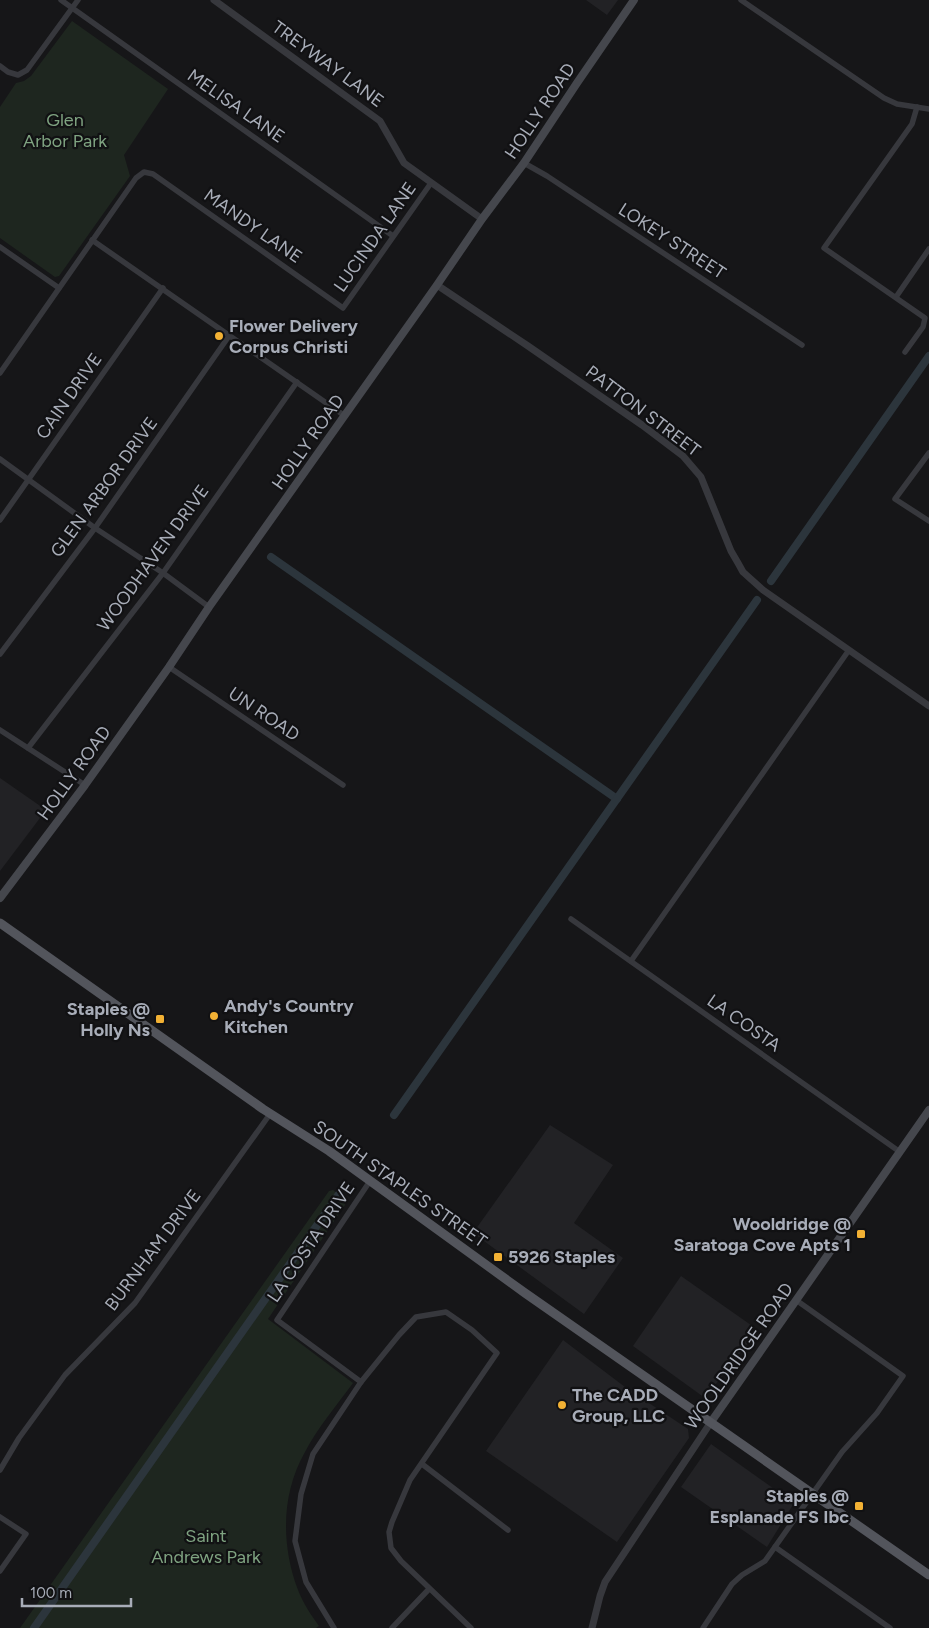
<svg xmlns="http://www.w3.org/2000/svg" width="929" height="1628" font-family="Figtree,sans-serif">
<rect width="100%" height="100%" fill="#161618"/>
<g fill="#222225">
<polygon points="586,0 618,0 607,15"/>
<polygon points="0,778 46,810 0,871"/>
<polygon points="550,1125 613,1165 574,1223 623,1258 584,1314 473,1233"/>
<polygon points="681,1276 758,1330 705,1398 633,1346"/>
<polygon points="563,1340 625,1387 688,1429 689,1438 617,1542 486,1451"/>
<polygon points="711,1444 794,1503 767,1547 681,1487"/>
</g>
<g fill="#1e261f">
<polygon points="72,21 168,89 124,155 130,176 59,276 55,277 0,238 0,107 16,83 24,81 31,76"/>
<path d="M333 1190 343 1198 345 1205 268 1319 353 1383C337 1405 318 1427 305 1452 281 1494 281 1545 298 1590 303 1603 311 1615 319 1626L316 1628H20L329 1191Z"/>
</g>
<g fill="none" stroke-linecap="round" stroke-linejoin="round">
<g stroke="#2c353c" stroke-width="8">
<polyline points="271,557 617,799"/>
<polyline points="771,581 929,356"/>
<polyline points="394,1115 757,600"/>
<polyline points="34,1628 339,1194"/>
</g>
<g stroke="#37383d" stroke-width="5.5">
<polyline points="61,0 393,236"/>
<polyline points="741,0 884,98 897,104 929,109"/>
<polyline points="0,66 8,72 18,75 27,70 78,0"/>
<polyline points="524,163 547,176 802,345"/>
<polyline points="92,240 345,416"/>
<polyline points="0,247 59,288"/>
<polyline points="896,297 929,249"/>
<polyline points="905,352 923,327 925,318 824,248 912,124 917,107"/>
<polyline points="0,373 136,178 144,172 153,174 343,308 431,183"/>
<polyline points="929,453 895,499 929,521"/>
<polyline points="0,459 95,528 163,573 209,607"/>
<polyline points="0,520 163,288"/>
<polyline points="0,654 95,528 229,336"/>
<polyline points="169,667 343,785"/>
<polyline points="0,730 85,785"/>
<polyline points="28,748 163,573 297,382"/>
<polyline points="571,919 900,1152"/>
<polyline points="631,961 849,650"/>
<polyline points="361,1382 277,1320 370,1181"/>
<polyline points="422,1464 508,1530"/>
<polyline points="0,1470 19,1438 65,1375 135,1303 270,1114"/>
<polyline points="0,1517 26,1534 0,1571"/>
<polyline points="775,1547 890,1628"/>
<polyline points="334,1628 306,1582 295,1541 301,1494 313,1454 361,1382 399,1335 416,1317 446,1312 472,1330 497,1353 410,1480 392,1522 389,1532 391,1548 401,1561 471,1628"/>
<polyline points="392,1628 429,1589"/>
<polyline points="703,1628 732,1584 742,1575 765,1561 842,1452 877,1413 903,1376 796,1300"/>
</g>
<g stroke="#37383d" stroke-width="7">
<polyline points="214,0 380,121 404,163 482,219"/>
<polyline points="437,285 528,346 642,425 683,456 701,477 731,551 738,563 743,572 763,590 929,706"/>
<polyline points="592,1628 600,1596 605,1582 711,1422"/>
</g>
<g stroke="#45474d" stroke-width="8">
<polyline points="0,898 85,785 169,667 209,607 437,285 482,219 524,163 577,83 634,0"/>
<polyline points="711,1422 929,1110"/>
</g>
<polyline stroke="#53555c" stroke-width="9" points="0,923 263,1109 329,1151 525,1293 929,1575"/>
</g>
<g fill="#f2b134" stroke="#111113" stroke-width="2">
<circle cx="219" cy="336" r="5"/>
<circle cx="214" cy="1016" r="5"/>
<rect x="155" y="1014" width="10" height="10" rx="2.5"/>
<rect x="856" y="1229" width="10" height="10" rx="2.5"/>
<rect x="493" y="1252" width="10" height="10" rx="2.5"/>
<circle cx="562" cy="1405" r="5"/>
<rect x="854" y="1501" width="10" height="10" rx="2.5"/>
</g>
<g text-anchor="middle" stroke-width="4.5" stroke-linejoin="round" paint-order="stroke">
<g font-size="18" fill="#a8adb8" stroke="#111113">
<text transform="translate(328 64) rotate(36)" y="6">TREYWAY LANE</text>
<text transform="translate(236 106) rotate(35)" y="6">MELISA LANE</text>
<text transform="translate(540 111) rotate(-56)" y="6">HOLLY ROAD</text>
<text transform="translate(253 226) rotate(35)" y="6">MANDY LANE</text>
<text transform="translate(375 237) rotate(-55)" y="6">LUCINDA LANE</text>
<text transform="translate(672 241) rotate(33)" y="6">LOKEY STREET</text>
<text transform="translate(69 396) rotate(-55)" y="6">CAIN DRIVE</text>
<text transform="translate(643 411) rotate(37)" y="6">PATTON STREET</text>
<text transform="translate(308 442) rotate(-55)" y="6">HOLLY ROAD</text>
<text transform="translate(104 487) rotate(-54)" y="6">GLEN ARBOR DRIVE</text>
<text transform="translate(153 558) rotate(-54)" y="6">WOODHAVEN DRIVE</text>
<text transform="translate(264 714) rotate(34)" y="6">UN ROAD</text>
<text transform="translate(74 773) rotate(-54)" y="6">HOLLY ROAD</text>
<text transform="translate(744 1023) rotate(35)" y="6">LA COSTA</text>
<text transform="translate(400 1184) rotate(35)" y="6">SOUTH STAPLES STREET</text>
<text transform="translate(311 1242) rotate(-56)" y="6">LA COSTA DRIVE</text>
<text transform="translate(153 1250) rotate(-53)" y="6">BURNHAM DRIVE</text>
<text transform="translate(739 1356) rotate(-55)" y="6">WOOLDRIDGE ROAD</text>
</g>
<g font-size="18" fill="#7fa381" stroke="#111113">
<text x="65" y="126">Glen<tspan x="65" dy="21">Arbor Park</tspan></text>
<text x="206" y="1542">Saint<tspan x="206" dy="21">Andrews Park</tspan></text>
</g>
<g font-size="18" font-weight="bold" fill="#a8adb8" stroke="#111113" text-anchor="start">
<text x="229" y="332">Flower Delivery<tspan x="229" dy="21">Corpus Christi</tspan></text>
<text x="224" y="1012">Andy's Country<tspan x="224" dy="21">Kitchen</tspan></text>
<text x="150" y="1015" text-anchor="end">Staples @<tspan x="150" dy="21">Holly Ns</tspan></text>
<text x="851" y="1230" text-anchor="end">Wooldridge @<tspan x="851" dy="21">Saratoga Cove Apts 1</tspan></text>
<text x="508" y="1263">5926 Staples</text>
<text x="572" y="1401">The CADD<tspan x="572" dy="21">Group, LLC</tspan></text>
<text x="849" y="1502" text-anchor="end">Staples @<tspan x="849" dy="21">Esplanade FS Ibc</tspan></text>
</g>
</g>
<path d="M22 1598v8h109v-8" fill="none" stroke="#a8adb8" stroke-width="2.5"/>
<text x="30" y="1598" font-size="15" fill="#a8adb8" stroke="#111113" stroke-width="4" paint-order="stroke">100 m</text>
</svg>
